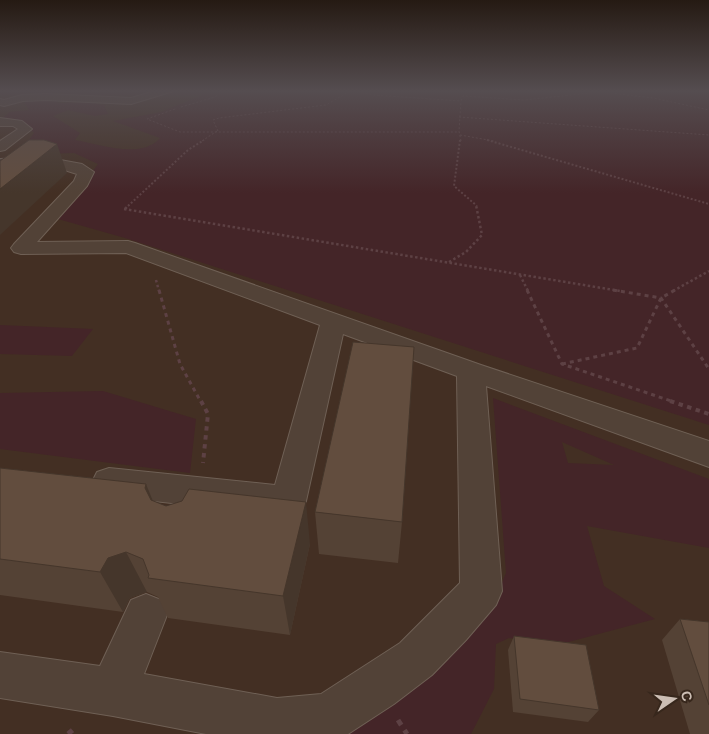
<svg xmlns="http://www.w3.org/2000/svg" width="709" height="734" font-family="Barlow,sans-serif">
<rect width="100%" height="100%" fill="#432f23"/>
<g fill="#442528" fill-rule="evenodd">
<path d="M215 90H709V425L125 238 58 219 98 164 74 153 18 155 34 133 23 121 0 120 10 112 29 110 24 101 54 100 58 103 88 102 104 105 108 114 95 116 68 110 53 116 80 133 75 140C99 144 141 160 160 138L113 121 161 112Z"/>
<polygon points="0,325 93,329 72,356 0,354"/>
<polygon points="103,391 196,419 190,473 0,449 0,393"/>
<path d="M493 398 709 479V548L587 526 604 586 655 619 561 644 509 638 496 644 494 689 471 734H317L491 608 506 573ZM562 442 614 465 568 463Z"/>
</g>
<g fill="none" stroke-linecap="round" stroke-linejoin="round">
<defs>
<g id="minor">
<polygon points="159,90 177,90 131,104 46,100 23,101 4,106 0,105 0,99 4,100 22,95 46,94 131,98"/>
<polygon points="0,118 22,121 32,129 5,150 0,151 0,141 18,129 13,126 0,126"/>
<polygon points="44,157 82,164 94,172 87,186 37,242 128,241 135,243 481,365 709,441 709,467 486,386 502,591 496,605 466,640 432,675 394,704 348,734 206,734 113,716 0,698 0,652 100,666 131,600 146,594 161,600 167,615 144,674 277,698 321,694 400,643 460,583 457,376 343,334 306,501 301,512 288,516 109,496 97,492 92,482 97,472 109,468 275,485 320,325 126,253 21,254 14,252 11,248 14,244 74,181 77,174 55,167 0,167 0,159"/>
</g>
</defs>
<use href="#minor" stroke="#6f6055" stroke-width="2"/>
<g stroke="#5d4144" stroke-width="1" stroke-dasharray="2 2" stroke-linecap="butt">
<polyline points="350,90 373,95 461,101 463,96 524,100 619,90"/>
<polyline points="611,93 653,98 709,110"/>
<polyline points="181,107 215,97 226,90"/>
<polyline points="175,109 147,119 180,132 459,132"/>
<polyline points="459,117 709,135"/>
<polyline points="218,131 213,120 219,118 326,105 350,91"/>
<polyline points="460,135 494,141"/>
<polyline points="202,141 217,131"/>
<polyline points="461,141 459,131 461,101"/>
</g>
<g stroke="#5d4144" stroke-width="2" stroke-dasharray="2 2" stroke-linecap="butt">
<polyline points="460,140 454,186 477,206"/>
<polyline points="487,140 709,204"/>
<polyline points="128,206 188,150 204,140"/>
</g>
<g stroke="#5d4144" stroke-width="2.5" stroke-dasharray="2.5 2.5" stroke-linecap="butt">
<polyline points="124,209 620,291"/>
<polyline points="125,209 129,205"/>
<polyline points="449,262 466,252 482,235 476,205"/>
<polyline points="520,275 528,291"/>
<polyline points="156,280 159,291"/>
<polyline points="673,291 709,271"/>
</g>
<g stroke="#5d4144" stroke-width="3" stroke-dasharray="4 4" stroke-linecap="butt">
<polyline points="159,290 180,364 201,402"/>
<polyline points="527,290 562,364 674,402"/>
<polyline points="613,290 661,298 709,369"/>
<polyline points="562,364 637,348 661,298 675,290"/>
</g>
<g stroke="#5d4144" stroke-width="4" stroke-dasharray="4.5 4.5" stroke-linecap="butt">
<polyline points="201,401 208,414 203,463"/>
<polyline points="670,401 709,414"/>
</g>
<g stroke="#5d4144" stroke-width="5" stroke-dasharray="6 6" stroke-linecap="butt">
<polyline points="398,720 407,734"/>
<polyline points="68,734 76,727"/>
</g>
<use href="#minor" fill="#524237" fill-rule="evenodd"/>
</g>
<g fill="#544235">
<polygon points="0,468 153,501 166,506 310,544 290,635 168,618 158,597 147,592 130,598 123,612 0,595"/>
<polygon points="315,512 402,522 398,563 319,554"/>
<polygon points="680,619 709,622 709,734 690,734 662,640"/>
<polygon points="514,636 599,710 588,722 513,712 508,650"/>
</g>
<g fill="#45362b">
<polygon points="57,144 67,173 0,235 0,189"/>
<polygon points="146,484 163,526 145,488"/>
<polygon points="306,502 310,544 290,635 283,596"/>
<polygon points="126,552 147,592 130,598 123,612 100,572 108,558"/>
</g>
<g fill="#624d3e" stroke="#45362b">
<polygon points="29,140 44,140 57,144 0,189 0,161"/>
<polygon points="353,342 414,347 402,522 315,512"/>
<polygon points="0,468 146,484 145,488 151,500 166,506 182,501 189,489 306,502 283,596 148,578 149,575 143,559 126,552 108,558 100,572 0,559"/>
<polygon points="680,619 709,622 709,705"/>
<polygon points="514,636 586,645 599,710 520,699"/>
</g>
<linearGradient id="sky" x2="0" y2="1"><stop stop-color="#251a13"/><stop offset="0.47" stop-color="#554d50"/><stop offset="1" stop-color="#554d50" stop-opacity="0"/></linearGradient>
<rect width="709" height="193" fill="url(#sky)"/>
<g transform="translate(674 699) rotate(77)" stroke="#37271c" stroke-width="4" paint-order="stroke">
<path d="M0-4L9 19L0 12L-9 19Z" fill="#ccbeb4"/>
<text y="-8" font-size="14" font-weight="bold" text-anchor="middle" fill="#ccbeb4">С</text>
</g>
</svg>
